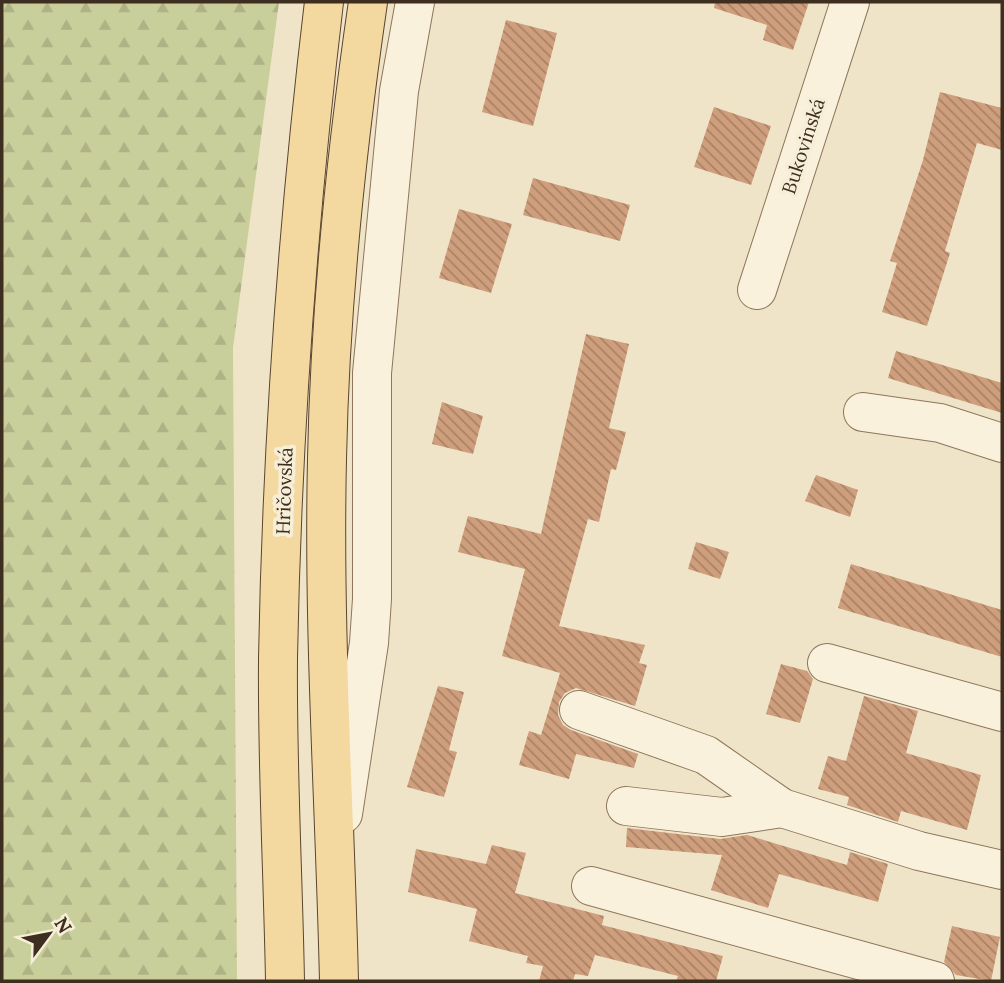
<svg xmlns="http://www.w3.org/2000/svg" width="1004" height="983" font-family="Lora,serif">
<defs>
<pattern id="forest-firs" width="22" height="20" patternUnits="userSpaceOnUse" patternTransform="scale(1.75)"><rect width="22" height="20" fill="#c9cf9b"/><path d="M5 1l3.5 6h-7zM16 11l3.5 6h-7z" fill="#aeb285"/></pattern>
<pattern id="building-back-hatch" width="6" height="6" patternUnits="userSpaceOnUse" patternTransform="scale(1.75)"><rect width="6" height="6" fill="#cf9f7d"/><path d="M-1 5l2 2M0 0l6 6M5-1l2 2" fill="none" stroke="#a98266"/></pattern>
</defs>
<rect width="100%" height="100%" fill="#f0e4c8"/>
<polygon fill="url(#forest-firs)" points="2,2 279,2 233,348 237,981 2,981"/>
<g fill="url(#building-back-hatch)">
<polygon points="715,2 809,2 793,50 763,40 767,25 714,8"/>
<polygon points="506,20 557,33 533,126 482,112"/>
<polygon points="940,92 1002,108 1002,150 977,143 945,251 950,253 927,326 882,312 897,263 890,261 923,160"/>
<polygon points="714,107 771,126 751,185 694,167"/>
<polygon points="533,178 630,205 620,241 523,215"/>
<polygon points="459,209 512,224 491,293 439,278"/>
<polygon points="586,334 629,344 609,428 626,432 616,470 611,469 599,522 588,519 559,626 645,645 639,663 647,665 635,706 576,688 565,693 559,702 558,715 563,725 571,730 638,754 634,768 576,754 569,779 519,765 529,731 541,735 560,673 502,656 525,569 458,552 468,516 541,534"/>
<polygon points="896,351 1002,383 1002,413 888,378"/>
<polygon points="442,402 483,416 473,454 432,444"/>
<polygon points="816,475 858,490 850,517 805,501"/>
<polygon points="696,542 729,552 720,579 688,569"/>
<polygon points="851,564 1002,610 1002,657 838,608"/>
<polygon points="781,664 807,671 813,679 800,723 766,714"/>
<polygon points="438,686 464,692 449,750 457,752 444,797 407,787"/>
<polygon points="864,696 918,711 906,753 981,775 967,830 901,811 898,822 847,805 849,797 818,789 828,756 846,761"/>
<polygon points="627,828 720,839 747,835 847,865 850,852 888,864 878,902 779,874 768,908 711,890 722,855 626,847"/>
<polygon points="492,845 526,853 515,893 604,916 602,925 723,956 716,981 676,981 678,976 595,955 588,976 575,974 573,981 539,981 543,966 526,963 528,956 469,941 477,909 408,892 416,849 486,864"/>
<polygon points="952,926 1000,937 991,981 956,975 944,962"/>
</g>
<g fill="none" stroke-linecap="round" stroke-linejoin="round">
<defs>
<g id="minor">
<polyline points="757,290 850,2"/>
<polyline points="863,412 940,423 1002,443"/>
<polyline points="827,663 1002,712"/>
<polyline points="579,710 706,755 782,808 919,851 1002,870"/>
<polyline points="626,806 722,817 782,808"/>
<polyline points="343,814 369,643 372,599 372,373 399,91 415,2"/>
<polyline points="591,886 935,981"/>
</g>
<g id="major">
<path d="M285 981C283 874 277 765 278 658 282 438 298 220 324 2"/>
<path d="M339 981C335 807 323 633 327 459 330 306 346 153 368 2"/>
</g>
</defs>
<use href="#minor" stroke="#8d765c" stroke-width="40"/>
<use href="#major" stroke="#5b4430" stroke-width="40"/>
<use href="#minor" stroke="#faf1dc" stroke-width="38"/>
<use href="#major" stroke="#f3d9a0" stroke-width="38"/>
</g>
<g text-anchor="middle" stroke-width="7" stroke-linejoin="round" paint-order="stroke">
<g font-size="19" fill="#3d2e20" stroke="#f7eed8">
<text transform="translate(803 146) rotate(-72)" y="7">Bukovinská</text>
<text transform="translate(284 491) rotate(-88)" y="7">Hričovská</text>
</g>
</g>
<rect width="1004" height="983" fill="none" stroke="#3d2e20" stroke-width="7"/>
<g transform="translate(49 934) rotate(58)" stroke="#f7eed8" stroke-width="5" paint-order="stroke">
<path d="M0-5L12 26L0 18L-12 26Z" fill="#3d2e20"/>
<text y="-10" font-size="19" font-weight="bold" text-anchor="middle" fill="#3d2e20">N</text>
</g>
</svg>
